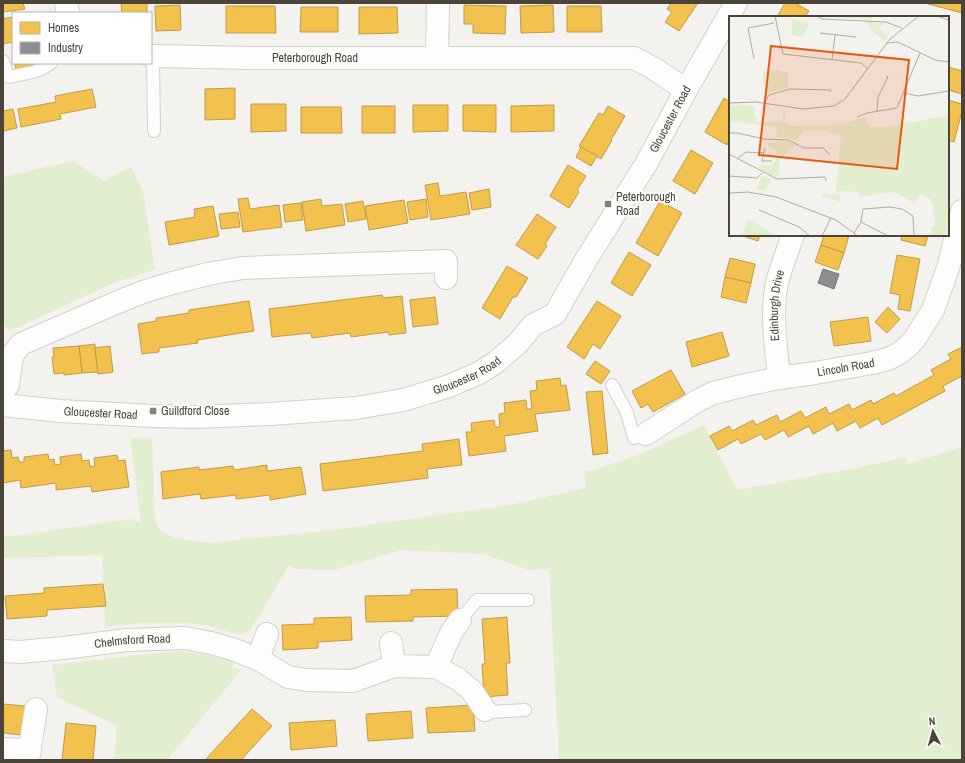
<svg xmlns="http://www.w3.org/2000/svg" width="965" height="763" font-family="'Archivo Narrow',sans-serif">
<rect width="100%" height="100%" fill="#f4f2ee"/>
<g fill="#e1eecf">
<polygon points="73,161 104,181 131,167 143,192 155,270 116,282 10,331 3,324 3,177"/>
<polygon points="704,425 737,490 857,468 906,457 907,464 962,447 962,760 558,760 558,742 549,569 528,570 484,554 401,550 334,570 295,569 289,565 250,631 241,635 232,633 211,626 189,623 141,623 105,627 102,555 3,558 3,537 20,535 131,519 141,523 130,438 152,438 155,520 157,526 163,532 175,538 208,543 332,530 510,505 586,488 584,471 594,470 643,453"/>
<polygon points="176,651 204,654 234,662 232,668 241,670 167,760 114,760 117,726 57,697 52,665"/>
</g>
<g fill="#f2c14e" stroke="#c09c48">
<polygon points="3,3 23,3 25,9 3,12"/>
<polygon points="121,3 147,3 147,13 122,13"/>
<polygon points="671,3 698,3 679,31 665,22 672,12 667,9"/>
<polygon points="785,3 795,3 809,11 805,17 777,17"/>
<polygon points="925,3 962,3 962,13"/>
<polygon points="180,5 181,30 156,31 155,6"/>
<polygon points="464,5 506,6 505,34 473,33 473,24 464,24"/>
<polygon points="553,5 554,32 521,33 520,6"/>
<polygon points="226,6 275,6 276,33 226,33"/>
<polygon points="567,6 601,6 602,32 567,32"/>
<polygon points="301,7 338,7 338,32 300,32"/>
<polygon points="359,7 397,7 398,33 359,34"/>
<polygon points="13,17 13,42 3,44 3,19"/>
<polygon points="15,63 33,63 34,69 16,72"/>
<polygon points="948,67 962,71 962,94 948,90"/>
<polygon points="235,88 235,119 205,120 205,89"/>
<polygon points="92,89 96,107 60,114 61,119 21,127 18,109 56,102 55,96"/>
<polygon points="724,98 730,102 730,139 727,145 705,132"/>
<polygon points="948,100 962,104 962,111 954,142 948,140"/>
<polygon points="251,104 286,104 286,131 251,132"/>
<polygon points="413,105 448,105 448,131 413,132"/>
<polygon points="463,105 496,105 496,132 463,131"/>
<polygon points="554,105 554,131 511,132 511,106"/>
<rect x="362" y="106" width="33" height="27"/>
<polygon points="608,106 625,116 611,140 612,140 601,159 579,146 599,113 603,115"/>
<polygon points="301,107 341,107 342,133 301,133"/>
<polygon points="13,109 17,128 3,131 3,111"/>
<polygon points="581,147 597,156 591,166 576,157"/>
<polygon points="691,150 713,163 695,194 673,181"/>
<polygon points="568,165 586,176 577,190 579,192 569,208 550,196"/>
<polygon points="438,183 440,196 466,192 470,214 431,220 425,185"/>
<polygon points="489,189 491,207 472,210 469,193"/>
<polygon points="248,198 250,209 279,205 282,227 243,232 238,199"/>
<polygon points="321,199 322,206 342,204 345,225 306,231 302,202"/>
<polygon points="426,199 428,217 410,220 407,202"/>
<polygon points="404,200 408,223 369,230 365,206"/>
<polygon points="363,201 366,219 348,222 345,204"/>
<polygon points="660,201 682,213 658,256 636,243"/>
<polygon points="301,203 303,220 285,222 283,205"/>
<polygon points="213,206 219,236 169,245 165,222 195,217 194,209"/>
<polygon points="238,212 240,227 221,229 219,214"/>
<polygon points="537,214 556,227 545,244 547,246 538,259 516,245"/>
<polygon points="740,235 760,235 758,241"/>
<polygon points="824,235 849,235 844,253 821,245"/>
<polygon points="902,235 928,235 925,246 901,240"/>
<polygon points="821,245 844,253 838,270 815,262"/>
<polygon points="629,252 651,265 632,296 611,283"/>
<polygon points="897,255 920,259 910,311 898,309 900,295 890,293"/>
<polygon points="730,258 755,264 751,283 725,277"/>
<polygon points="507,266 528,278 516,297 513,297 500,319 482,308"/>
<polygon points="725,277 751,283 746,303 721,297"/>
<polygon points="382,295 383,298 402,296 406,333 389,335 388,332 351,337 350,333 312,338 311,333 272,337 269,309"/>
<polygon points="435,297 438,324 413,327 410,300"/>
<polygon points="249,301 254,331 197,340 198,343 159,348 159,352 142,354 138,324 156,321 156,318 189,313 189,310"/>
<polygon points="597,301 621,316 600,349 593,344 584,359 567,347"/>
<polygon points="888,307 900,319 887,333 875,322"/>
<polygon points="868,317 871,341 834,346 830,322"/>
<polygon points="722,332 729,356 692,367 686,342"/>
<polygon points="95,344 98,372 82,373 79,346"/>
<polygon points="79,346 82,373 64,375 64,373 54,374 52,357 54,357 53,348"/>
<polygon points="110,346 113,372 98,374 95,348"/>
<polygon points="962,347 962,370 961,371 962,376 943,386 945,391 882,425 878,418 860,428 856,421 837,431 833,423 813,434 809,426 788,437 784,430 765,440 761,434 741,444 738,439 718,450 710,436 729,426 732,431 753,420 756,425 777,415 780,422 801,411 805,418 826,407 829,414 849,404 852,410 871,400 873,404 894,393 896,396 934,375 931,370 951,359 948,354"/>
<polygon points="595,361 610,371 601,384 586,374"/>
<polygon points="671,370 685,394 653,412 648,404 641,408 632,391"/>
<polygon points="560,378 561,386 566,385 570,410 535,414 538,431 504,436 506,451 469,456 466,432 472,432 471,423 494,420 495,427 500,427 499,414 505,413 504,403 526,400 527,409 532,409 530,391 537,390 536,381"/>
<polygon points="602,391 608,453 593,455 586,392"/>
<polygon points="459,439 462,465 427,469 428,478 323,491 320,464 423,451 422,444"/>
<polygon points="11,450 12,458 18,457 19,462 24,462 24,457 48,454 49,460 54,459 55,465 61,464 60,457 81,454 82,461 89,460 90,467 95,466 94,458 117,455 118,461 125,460 129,487 92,492 91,486 56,490 56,483 21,488 20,480 3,483 3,451"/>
<polygon points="267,465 267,471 301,467 306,494 270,500 270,495 236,499 236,495 201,499 200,494 163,499 161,472 199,467 199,470 233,466 234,470"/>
<polygon points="103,584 106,606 47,610 47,616 7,619 5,596 44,593 44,588"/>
<polygon points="457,589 458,616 413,617 413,621 366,622 365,596 411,595 411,590"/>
<polygon points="351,617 352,640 318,642 318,648 283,650 282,625 314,624 314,618"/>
<polygon points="507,617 510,663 506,663 508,695 484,697 482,664 485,664 482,619"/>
<polygon points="3,704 25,706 22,735 3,733"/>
<polygon points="473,705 475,731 428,733 426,708"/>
<polygon points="252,709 272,726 241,760 205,760"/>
<polygon points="411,711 413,738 368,741 366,714"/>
<polygon points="335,720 337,746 291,750 289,723"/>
<polygon points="66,723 96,726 93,760 62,760"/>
</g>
<polygon fill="#8d8d92" stroke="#797777" points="823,269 839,274 834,289 818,283"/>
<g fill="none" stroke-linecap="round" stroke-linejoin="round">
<defs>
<g id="service">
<polyline points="153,56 154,131"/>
<path d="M3 61 8 77C22 74 39 73 51 63"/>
<polyline points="612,385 627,413 634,438 646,434"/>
<polyline points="460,620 477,600 528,600"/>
<polyline points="485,710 490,712 525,710"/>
</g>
<g id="minor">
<polyline points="66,3 68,13"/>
<path id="s1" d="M151 56 252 58H634L653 68 686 90"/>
<polyline points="437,58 438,3"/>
<path id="s2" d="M779 378C776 346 770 310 778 279 782 264 788 250 793 235"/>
<polyline points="3,391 8,385 11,362 13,354 21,344 118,302 143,292 165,285 208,274 243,268 268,267 446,261 446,278"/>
<path id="s3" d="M3 405 60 411 153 416 197 417 270 414 356 408 403 400 449 386 479 373 495 363 518 343 533 325 555 314 587 258 646 164 686 90 736 3"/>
<path id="s4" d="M646 434 697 401 713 393 741 386 779 378 815 373 872 363 888 359 898 354 906 348 914 340 933 310 949 265 962 211"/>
<polyline points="391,643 394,666"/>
<path id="s5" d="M3 651 20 652 63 648 127 640 185 638 211 643 232 649 258 659 288 677 307 680 353 681 394 666 436 667 458 679 472 691 485 710"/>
<polyline points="258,659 267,634"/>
<polyline points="436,667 451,633 460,620"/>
<polyline points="3,749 30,750"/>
<polyline points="28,760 36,709"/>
</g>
</defs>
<use href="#service" stroke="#d2d0cb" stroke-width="14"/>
<use href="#minor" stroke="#d2d0cb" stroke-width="24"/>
<use href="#service" stroke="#fdfdfc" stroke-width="12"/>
<use href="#minor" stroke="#fdfdfc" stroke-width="22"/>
</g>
<g fill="#868178" stroke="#fff" stroke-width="1.5">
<rect x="604" y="200" width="8" height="8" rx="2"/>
<rect x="149" y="407" width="8" height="8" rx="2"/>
</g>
<g text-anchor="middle" stroke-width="4" stroke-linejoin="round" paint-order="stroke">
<g font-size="12" fill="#4b4439" stroke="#fff">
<text dy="4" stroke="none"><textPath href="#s1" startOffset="164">Peterborough Road</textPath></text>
<text dy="4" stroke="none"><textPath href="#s3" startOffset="806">Gloucester Road</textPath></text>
<text dy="4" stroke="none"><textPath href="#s2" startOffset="73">Edinburgh Drive</textPath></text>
<text dy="4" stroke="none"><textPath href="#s4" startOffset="214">Lincoln Road</textPath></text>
<text dy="4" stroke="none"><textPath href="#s3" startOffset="470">Gloucester Road</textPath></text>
<text dy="4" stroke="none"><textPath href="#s3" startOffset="98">Gloucester Road</textPath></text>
<text dy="4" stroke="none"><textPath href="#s5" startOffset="130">Chelmsford Road</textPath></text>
</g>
<g font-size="12" fill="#4b4439" stroke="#fff" text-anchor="start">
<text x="616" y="201">Peterborough<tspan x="616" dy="14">Road</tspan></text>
<text x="161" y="415">Guildford Close</text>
</g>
</g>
<g transform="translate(729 16)">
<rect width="220" height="220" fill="#f4f2ee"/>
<path d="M94 0H143V3L101 1ZM63 3 81 7 74 21 63 19ZM138 6 155 7 150 13 159 21 156 25 141 14ZM50 54 54 57 58 55 60 71 38 77 34 67V56ZM10 89 26 90 25 100 30 106H54V94L57 95 56 107 63 110 118 108V106L136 101 140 111 165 110 220 99V220H201L203 210H206L204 190 201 183 192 178 185 187 166 176 130 181V176L107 175 112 119 91 114 75 115 67 124 47 121 48 111 0 105V90ZM57 125 66 129 51 144 49 162 30 153 32 148 41 150 46 145 47 135 39 130V126ZM33 160 42 164 36 175 27 174ZM94 177 111 179 112 186 93 180ZM19 203 34 211 46 220H12Z" fill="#e1eecf"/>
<path fill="none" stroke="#b0aca6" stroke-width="1" d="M46 0 54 38 132 47 139 53M87 0 93 3 157 6 173 12M208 0 220 4M91 17 127 21M158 27 169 26 206 44 220 46M25 43 19 12 45 7M103 44 106 19M175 77 189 80 220 75M0 87 27 86 74 93 105 90 116 83 161 23 190 0M35 87 40 79 61 73 102 74 101 76M148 95 149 81 159 61 157 60M128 101 138 97 168 92 191 37M0 117H8L35 123 59 124 75 132H94L101 139M36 132 33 145H43M0 138 48 163 96 161 97 165M9 142 17 136 35 137M0 160 28 162 33 157M0 177 19 176 47 181 107 204 129 220M30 194 70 211 81 220M132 206 159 220M125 217 132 206 134 193 161 191 173 193 184 200 185 220M93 220 102 202"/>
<path fill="#e8590c" fill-opacity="0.15" stroke="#e8590c" stroke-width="2" d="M42 30 180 44 168 153 30 139Z"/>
<rect width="220" height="220" fill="none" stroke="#4b4439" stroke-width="2"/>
</g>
<rect width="965" height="763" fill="none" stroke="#4b4439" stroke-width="8"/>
<rect x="12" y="12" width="140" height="52" fill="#ffffff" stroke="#b7b4b0"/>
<rect x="20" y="22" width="20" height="12" fill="#f2c14e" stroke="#b7b4b0"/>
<text x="48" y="32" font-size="12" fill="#4b4439">Homes</text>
<rect x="20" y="42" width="20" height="12" fill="#8d8d92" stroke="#b7b4b0"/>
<text x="48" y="52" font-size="12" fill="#4b4439">Industry</text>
<g transform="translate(933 731) rotate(354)" stroke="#ffffff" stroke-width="3" paint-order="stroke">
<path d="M0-3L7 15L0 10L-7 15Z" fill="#4b4439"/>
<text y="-6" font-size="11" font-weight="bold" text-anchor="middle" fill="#4b4439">N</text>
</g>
</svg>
